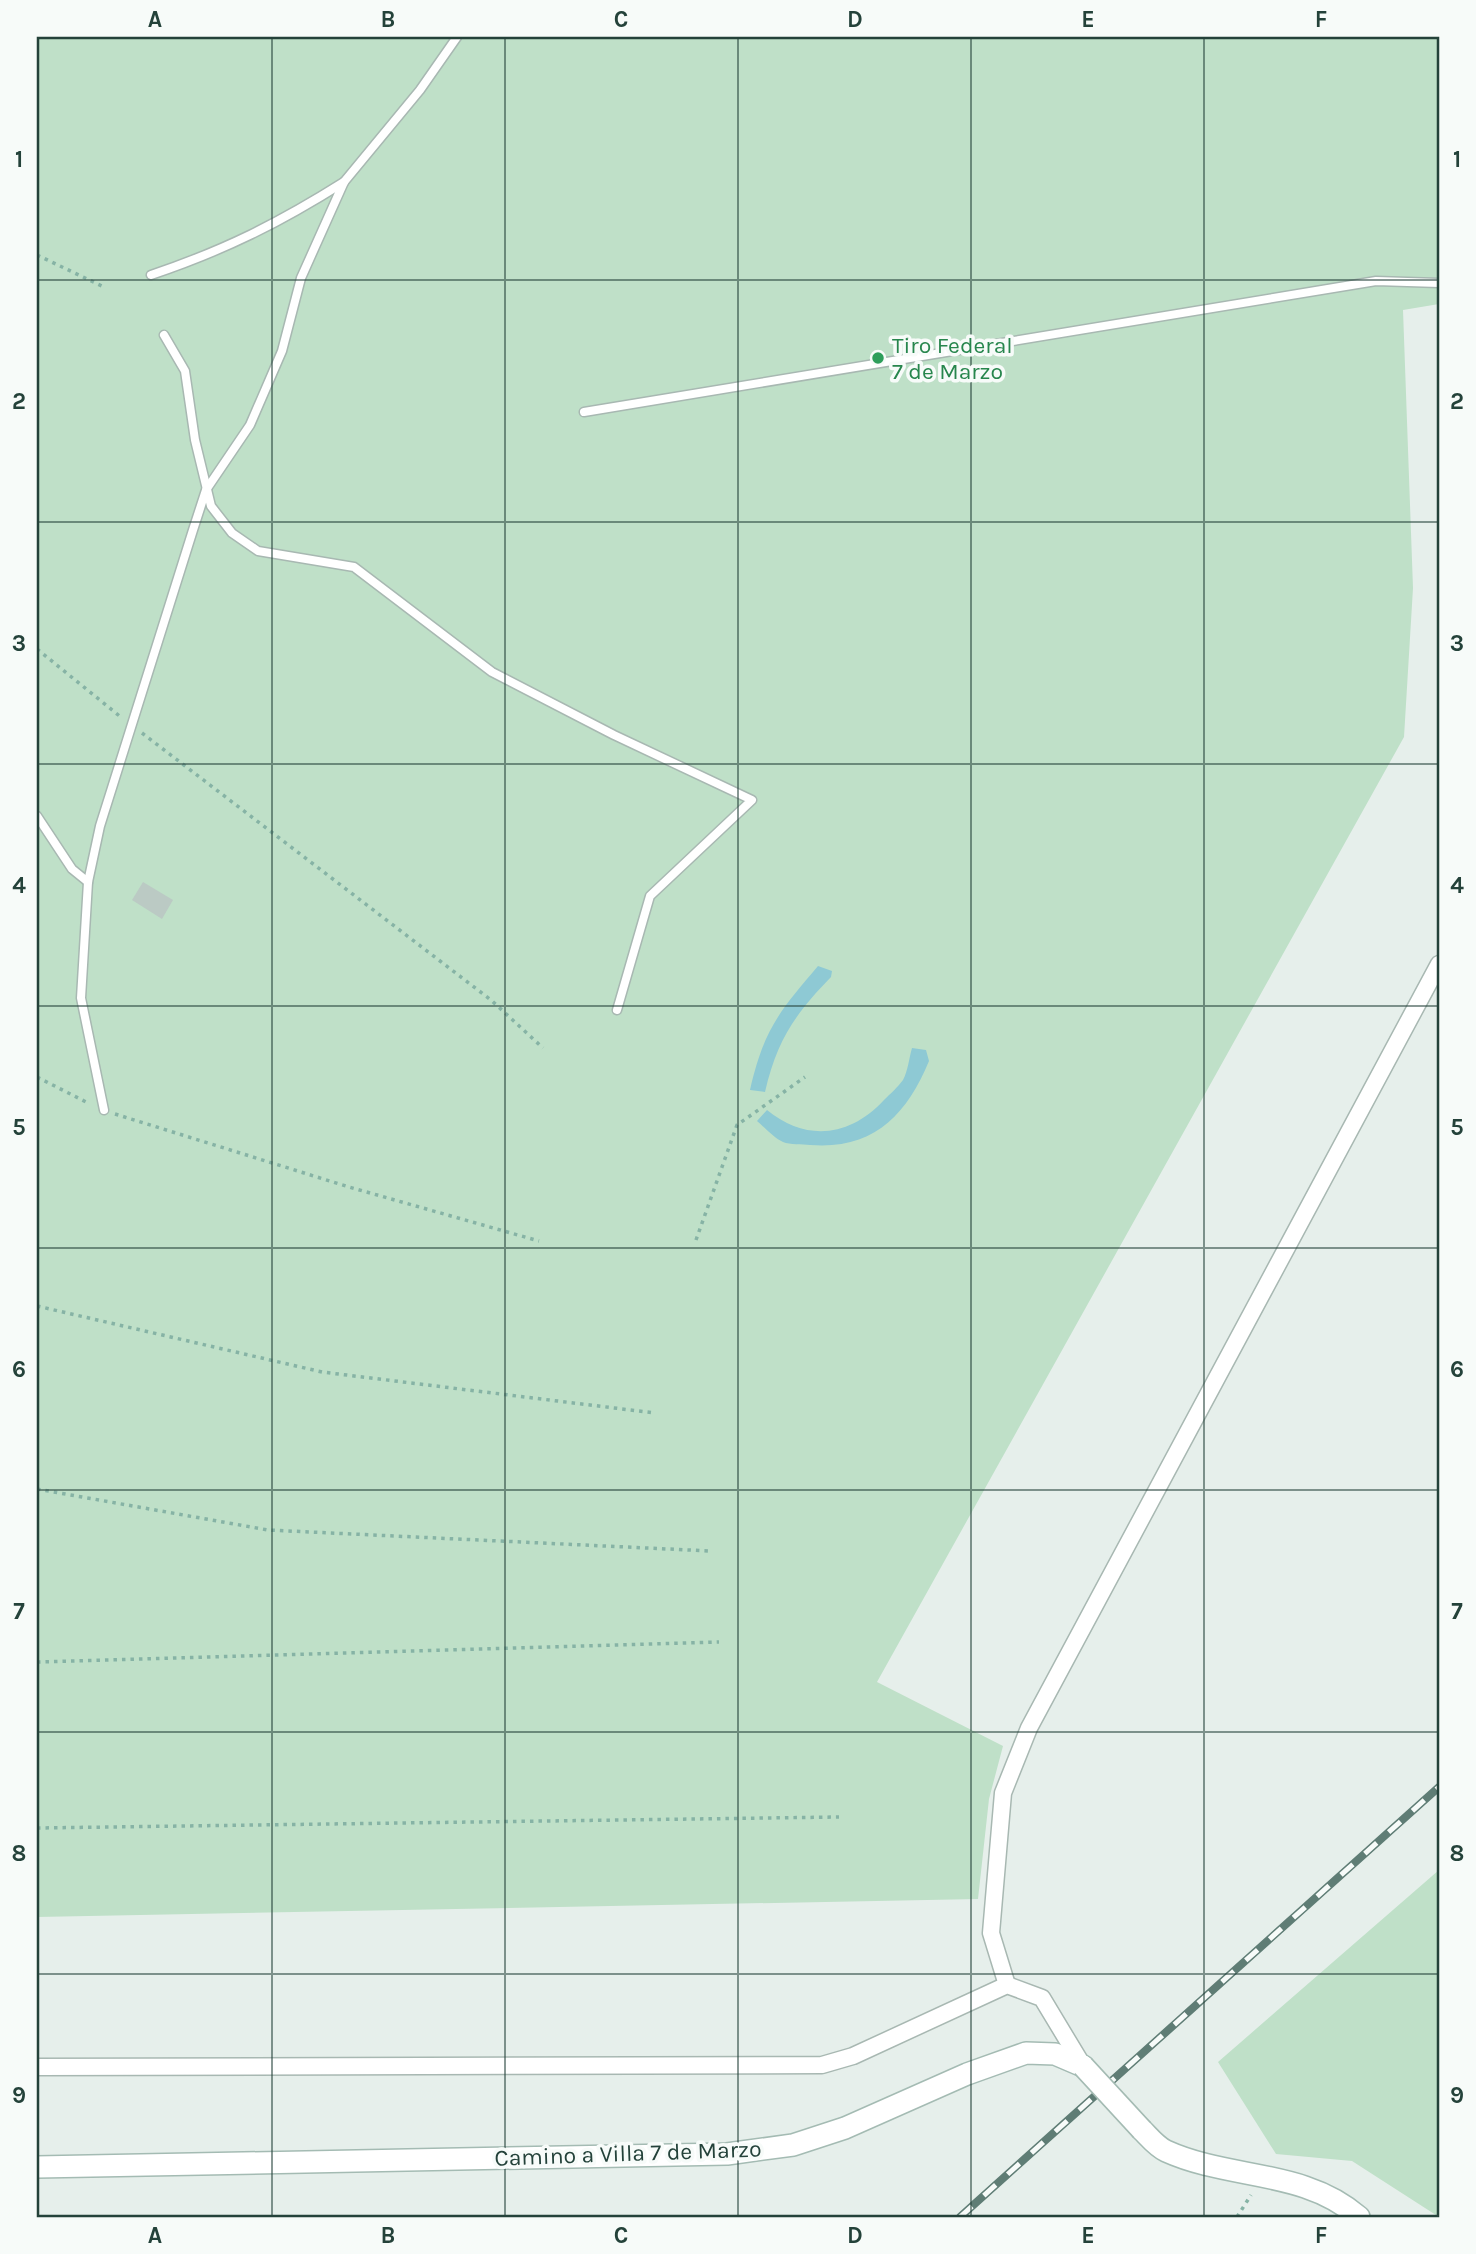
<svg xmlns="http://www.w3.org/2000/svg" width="1476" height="2254" font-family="Karla,sans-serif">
<rect width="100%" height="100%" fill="#e6efeb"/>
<g fill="#bfe0c8">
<polygon points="37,37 1439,37 1439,304 1403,310 1413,588 1404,737 877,1682 1003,1746 989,1799 978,1899 37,1917"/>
<polygon points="1439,1870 1439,2217 1352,2161 1276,2154 1218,2062"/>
</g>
<g fill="#8ec9d4">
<path d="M818 966 832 971 831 977C795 1014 777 1040 765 1092L750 1090C764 1029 779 1012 818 966Z"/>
<path d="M912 1048 926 1050 929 1061C906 1116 873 1150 810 1145 802 1144 790 1145 783 1142 774 1138 765 1128 757 1121L767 1110C806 1142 850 1137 884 1100 890 1094 898 1087 903 1080 908 1071 909 1058 912 1048Z"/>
</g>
<polygon fill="#bbcac4" points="143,882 173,900 162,919 132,900"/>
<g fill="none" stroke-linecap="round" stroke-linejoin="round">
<defs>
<g id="lane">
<path d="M151 275C225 250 279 223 344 182"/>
<polyline points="164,335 185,371 195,440 211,506 232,533 258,551 354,567 492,672 614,735 752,800 650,896 617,1010"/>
<polyline points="584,412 1376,281 1439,283"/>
<polyline points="37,816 72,869 88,882"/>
<polyline points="104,1110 81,998 88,882 100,826 193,530 206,490 250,425 282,351 301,278 344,182 420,90 457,37"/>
</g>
<g id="street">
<polyline points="1007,1985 991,1933 1003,1793 1029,1728 1439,964"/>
<polyline points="37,2067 822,2065 853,2056 1007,1985 1042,1998 1083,2066"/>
</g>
<g id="secondary">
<path d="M1142 2130C1149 2137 1157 2147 1166 2151 1230 2180 1304 2169 1359 2217"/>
<polyline points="37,2167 727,2154 793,2145 845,2128 967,2074 1026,2053 1055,2054 1083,2066"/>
</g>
</defs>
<use href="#lane" stroke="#a8b8b2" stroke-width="11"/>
<use href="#street" stroke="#a8b8b2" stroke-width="19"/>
<use href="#secondary" stroke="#a4bbb3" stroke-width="24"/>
<g stroke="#86b3a5" stroke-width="3.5" stroke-dasharray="3.5 5" stroke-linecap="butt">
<polyline points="37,255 104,287"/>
<polyline points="37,649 122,718"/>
<polyline points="142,733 491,1000 543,1048"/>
<polyline points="37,1077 88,1103"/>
<polyline points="115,1114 349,1187 539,1241"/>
<polyline points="696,1240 737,1125 805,1077"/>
<polyline points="37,1306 322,1372 655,1413"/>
<polyline points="37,1489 268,1530 710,1551"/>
<polyline points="37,1662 719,1642"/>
<polyline points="37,1828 839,1817"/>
<polyline points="1237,2217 1251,2195"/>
</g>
<use href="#lane" stroke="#fff" stroke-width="8"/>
<use href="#street" stroke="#fff" stroke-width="16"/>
<use href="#secondary" stroke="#fff" stroke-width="21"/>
<defs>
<polyline id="rail" points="960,2217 1439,1787"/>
</defs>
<use href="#rail" stroke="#5f7d75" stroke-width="8"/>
<use href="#rail" stroke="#f7fbf9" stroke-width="5" stroke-dasharray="16" stroke-linecap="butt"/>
<defs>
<polyline id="secondary-bridge" points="1083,2066 1142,2130"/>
</defs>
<use href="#secondary-bridge" stroke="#a4bbb3" stroke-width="24" stroke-linecap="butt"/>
<use href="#secondary-bridge" stroke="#fff" stroke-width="21"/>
</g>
<path fill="none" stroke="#24423a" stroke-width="2" stroke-opacity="0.55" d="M272 37V2217M505 37V2217M738 37V2217M971 37V2217M1204 37V2217M37 280H1439M37 522H1439M37 764H1439M37 1006H1439M37 1248H1439M37 1490H1439M37 1732H1439M37 1974H1439"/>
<circle fill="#2e9e5b" stroke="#f7fbf9" stroke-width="2.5" cx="878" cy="358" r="7"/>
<g text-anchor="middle" stroke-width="7" stroke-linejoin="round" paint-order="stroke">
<g font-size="23" fill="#27864d" stroke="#f7fbf9" text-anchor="start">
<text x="892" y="353">Tiro Federal<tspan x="892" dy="26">7 de Marzo</tspan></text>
</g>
<g font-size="23" fill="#24423a" stroke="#f7fbf9">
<text transform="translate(628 2153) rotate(-2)" y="8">Camino a Villa 7 de Marzo</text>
</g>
</g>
<rect width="1476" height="2254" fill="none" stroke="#f7fbf9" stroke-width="77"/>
<rect x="38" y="38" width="1400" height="2178" fill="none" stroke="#24423a" stroke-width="2.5"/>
<g font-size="23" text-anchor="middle" font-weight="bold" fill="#24423a">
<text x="155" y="27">A</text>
<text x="388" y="27">B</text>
<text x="621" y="27">C</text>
<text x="855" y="27">D</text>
<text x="1088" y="27">E</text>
<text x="1321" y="27">F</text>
<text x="19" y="167">1</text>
<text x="1457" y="167">1</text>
<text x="19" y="409">2</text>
<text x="1457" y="409">2</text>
<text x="19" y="651">3</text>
<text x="1457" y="651">3</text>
<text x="19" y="893">4</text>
<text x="1457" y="893">4</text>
<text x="19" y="1135">5</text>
<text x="1457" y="1135">5</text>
<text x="19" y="1377">6</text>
<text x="1457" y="1377">6</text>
<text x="19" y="1619">7</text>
<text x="1457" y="1619">7</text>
<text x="19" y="1861">8</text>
<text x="1457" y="1861">8</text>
<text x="19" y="2103">9</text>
<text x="1457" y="2103">9</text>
<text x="155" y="2243">A</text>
<text x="388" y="2243">B</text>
<text x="621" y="2243">C</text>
<text x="855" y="2243">D</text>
<text x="1088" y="2243">E</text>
<text x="1321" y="2243">F</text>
</g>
</svg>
